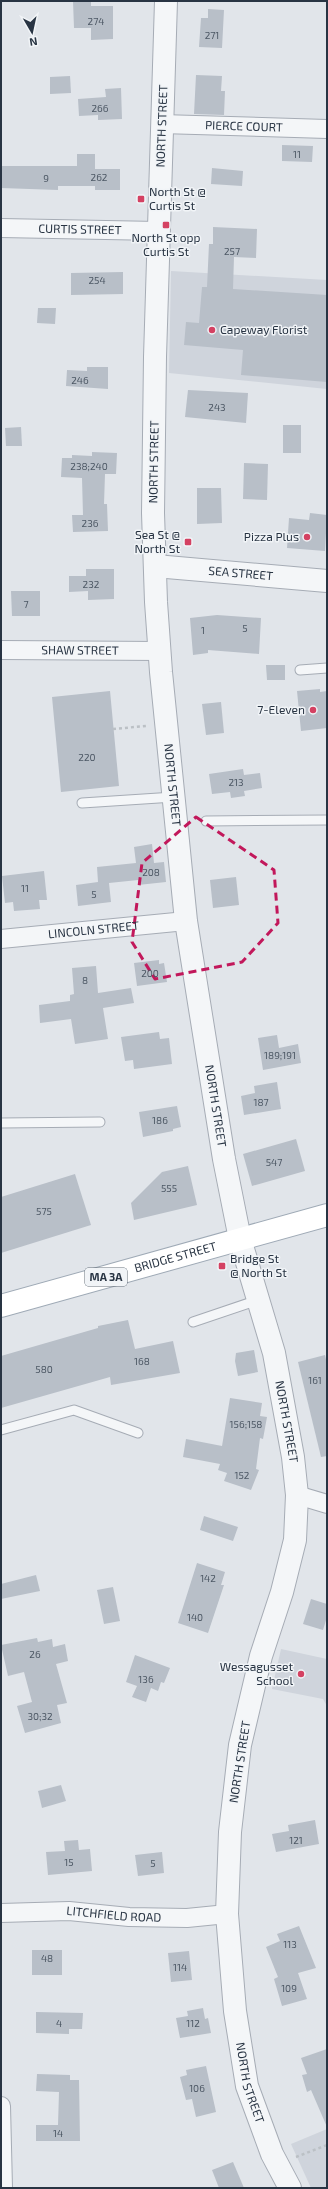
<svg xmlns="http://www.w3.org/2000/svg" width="328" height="2189" font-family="'Exo 2',sans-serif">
<rect width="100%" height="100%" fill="#e1e5ea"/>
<g fill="#cfd4dc">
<polygon points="171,271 327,280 327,389 169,373"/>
<polygon points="281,1649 327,1659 327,1706 323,1699 272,1689"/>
<polygon points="327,2129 327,2188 311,2188 291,2144"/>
</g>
<g fill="#b8bfc8">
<polygon points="73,1 91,1 91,6 113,6 113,39 91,40 91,28 74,28"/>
<polygon points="208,9 224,10 222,48 199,47 201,18 208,18"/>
<polygon points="196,75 222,76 221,91 225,91 224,115 194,114"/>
<polygon points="70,76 71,93 50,94 50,77"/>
<polygon points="121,88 122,119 98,120 98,115 79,116 78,99 106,97 105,89"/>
<polygon points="282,145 313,146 312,162 282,161"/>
<polygon points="77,154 95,154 95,169 120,169 120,190 95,190 95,186 58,186 58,190 1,188 1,166 77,166"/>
<polygon points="212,168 243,171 242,186 211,184"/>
<polygon points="213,227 257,229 256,258 234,257 233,289 327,295 327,382 241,375 243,350 184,345 186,322 199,323 202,287 207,287 209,244 213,244"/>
<polygon points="123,272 123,294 71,295 71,273"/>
<polygon points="38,308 56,308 55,324 37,323"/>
<polygon points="87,367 108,367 108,389 66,386 67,370 87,371"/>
<polygon points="188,390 248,393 246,423 185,417"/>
<rect x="283" y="425" width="18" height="28"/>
<polygon points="21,427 22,446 6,446 5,428"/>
<polygon points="92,452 117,453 116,474 105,474 104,504 107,504 108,531 73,532 72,515 83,515 82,478 61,477 62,458 72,458 72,455 92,456"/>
<polygon points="244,463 268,464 267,500 243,499"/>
<polygon points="197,488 221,488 222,523 197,524"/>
<polygon points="310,513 327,515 325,551 287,548 289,518 309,520"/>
<polygon points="86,569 114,569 114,599 88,600 88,591 69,592 69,576 86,576"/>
<polygon points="11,591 40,591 40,616 12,616"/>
<polygon points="217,615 261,618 259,654 208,650 208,653 193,655 190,618"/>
<polygon points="266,665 285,665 285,680 267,680"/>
<polygon points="320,689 320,692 327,691 327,728 301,731 297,691"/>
<polygon points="110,691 119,786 61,792 52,697"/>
<polygon points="221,702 224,733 206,735 202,704"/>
<polygon points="243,769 244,775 260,773 262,788 244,791 245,796 231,798 230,792 212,794 209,774"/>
<polygon points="152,844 154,863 164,862 166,882 138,885 138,880 109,883 111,902 78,906 76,885 98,882 97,867 136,863 134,847"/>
<polygon points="44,871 47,900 39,900 40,909 14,911 13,902 5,903 2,876"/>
<polygon points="236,877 239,905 213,908 210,880"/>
<polygon points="159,960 159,964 164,963 167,982 137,986 134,963"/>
<polygon points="96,966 98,993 131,988 134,1003 103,1008 108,1039 75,1044 71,1019 40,1023 39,1005 70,1001 70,995 74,994 72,968"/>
<polygon points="159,1032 160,1039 169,1038 172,1064 134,1069 133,1060 125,1061 121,1037"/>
<polygon points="277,1035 279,1048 298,1044 301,1063 263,1070 258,1038"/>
<polygon points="277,1082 281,1109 244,1115 241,1096 255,1093 254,1086"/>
<polygon points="177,1106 181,1127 173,1129 173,1131 143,1137 139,1112"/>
<polygon points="296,1139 305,1171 252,1186 243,1154"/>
<polygon points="188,1166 197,1205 134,1220 131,1203 162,1172"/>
<polygon points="75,1174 91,1225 1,1253 1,1197"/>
<polygon points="128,1320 135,1349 173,1341 180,1373 111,1385 110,1377 1,1408 1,1356 98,1328 98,1326"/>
<polygon points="254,1350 258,1372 238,1376 235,1361 236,1353"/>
<polygon points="325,1355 327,1364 327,1456 321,1457 298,1362"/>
<polygon points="230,1398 262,1403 260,1416 267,1417 263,1439 260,1438 256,1469 259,1470 251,1490 224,1481 227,1473 218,1470 220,1464 183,1457 186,1439 222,1446"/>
<polygon points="204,1516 238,1527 233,1541 200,1530"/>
<polygon points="197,1563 225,1572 221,1585 224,1585 208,1633 178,1623"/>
<polygon points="36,1575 40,1591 1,1599 1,1584"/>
<polygon points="113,1587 120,1621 104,1624 97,1590"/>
<polygon points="311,1599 327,1604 327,1617 323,1630 303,1624"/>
<polygon points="37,1638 38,1642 52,1639 53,1647 65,1644 68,1661 56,1664 67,1703 57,1705 61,1723 25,1733 17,1706 32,1702 24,1672 8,1676 1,1645"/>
<polygon points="135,1655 170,1668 164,1683 161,1682 158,1691 151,1688 146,1702 132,1697 137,1686 126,1682"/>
<polygon points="61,1785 66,1801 42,1808 38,1791"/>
<polygon points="315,1820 319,1844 276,1852 272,1834 289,1831 288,1825"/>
<polygon points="78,1840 79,1850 90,1849 92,1871 48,1875 46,1852 65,1851 64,1841"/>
<polygon points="162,1852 164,1873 138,1876 135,1855"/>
<polygon points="299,1926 316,1968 298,1973 307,1999 282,2006 274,1979 278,1977 266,1947 280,1941 277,1934"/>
<rect x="32" y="1950" width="30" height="25"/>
<polygon points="189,1951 192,1980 171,1982 168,1953"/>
<polygon points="203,2008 205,2019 208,2018 211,2033 180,2038 176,2018 188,2016 187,2011"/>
<polygon points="36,2012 83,2013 82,2029 69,2029 69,2034 36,2033"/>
<polygon points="327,2049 327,2127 311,2090 307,2092 302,2075 307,2074 301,2058"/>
<polygon points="206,2066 216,2112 196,2117 192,2099 186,2100 180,2077 187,2075 186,2070"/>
<polygon points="37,2074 70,2075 70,2080 79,2080 80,2141 36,2141 36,2125 58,2125 59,2092 36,2091"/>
<polygon points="233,2162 244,2188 219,2188 212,2170"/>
</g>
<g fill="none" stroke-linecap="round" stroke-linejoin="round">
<defs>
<g id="service">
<polyline points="300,670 327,668"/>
<polyline points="82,803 174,797"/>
<polyline points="206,821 327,820"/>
<polyline points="1,1123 100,1122"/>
<polyline points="193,1322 258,1300"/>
<polyline points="1,1430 74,1410 138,1433"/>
</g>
<g id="minor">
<path id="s1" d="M161 124 327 129"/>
<path id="s2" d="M1 228 158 231"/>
<path id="s3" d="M1 650 160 651"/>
<path id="s4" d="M1 939 186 921"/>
<polyline points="297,1495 327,1504"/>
<path id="s5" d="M1 1913 69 1911 129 1917 187 1918 227 1914"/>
<polyline points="1,2106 3,2188"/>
</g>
<g id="tertiary">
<path id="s6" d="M166 1 155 357 153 513 156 602 161 672 186 921 224 1159 240 1239 274 1353 293 1457 297 1495 295 1540 282 1592 261 1656 240 1745 230 1832 227 1914 235 2011 247 2086 272 2154 290 2188"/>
<path id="s7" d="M155 566 327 581"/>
</g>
<g id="primary">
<path id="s8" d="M1 1306 327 1215"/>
</g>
</defs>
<use href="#service" stroke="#a6acb5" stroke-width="11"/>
<use href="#minor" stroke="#a6acb5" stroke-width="20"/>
<use href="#tertiary" stroke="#a6acb5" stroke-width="24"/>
<use href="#primary" stroke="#9faab6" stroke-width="24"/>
<g stroke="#bbc0c5" stroke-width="2.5" stroke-dasharray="3 3" stroke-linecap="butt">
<polyline points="113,729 146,726"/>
<polyline points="296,2157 327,2145"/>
</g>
<use href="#service" stroke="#f4f6f8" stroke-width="9"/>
<use href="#minor" stroke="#f4f6f8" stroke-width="18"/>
<use href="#tertiary" stroke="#f4f6f8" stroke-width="22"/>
<use href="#primary" stroke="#fff" stroke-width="22"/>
</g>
<path fill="none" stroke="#c2185b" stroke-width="3" stroke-dasharray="8 5" stroke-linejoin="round" d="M196 817 274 870 278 923 242 962 155 979 132 942 142 863Z"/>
<g fill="#d44162" stroke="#f1f4f7" stroke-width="1.5">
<rect x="137" y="195" width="8" height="8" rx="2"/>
<rect x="162" y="221" width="8" height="8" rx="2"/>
<circle cx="212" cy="330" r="4"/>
<circle cx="307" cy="537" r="4"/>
<rect x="184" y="538" width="8" height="8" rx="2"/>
<circle cx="313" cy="710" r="4"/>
<rect x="218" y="1262" width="8" height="8" rx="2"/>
<circle cx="301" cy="1674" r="4"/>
</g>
<g text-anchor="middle" stroke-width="3" stroke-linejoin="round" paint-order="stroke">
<g font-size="10" fill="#4c5764">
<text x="96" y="25">274</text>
<text x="212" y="39">271</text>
<text x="100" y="112">266</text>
<text x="297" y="158">11</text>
<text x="99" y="181">262</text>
<text x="46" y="182">9</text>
<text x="232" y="255">257</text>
<text x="97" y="284">254</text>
<text x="80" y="384">246</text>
<text x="217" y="411">243</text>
<text x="89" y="470">238;240</text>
<text x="90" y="527">236</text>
<text x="91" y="588">232</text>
<text x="26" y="608">7</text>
<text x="245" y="632">5</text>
<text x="203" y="634">1</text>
<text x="87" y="761">220</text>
<text x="236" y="786">213</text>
<text x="151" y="876">208</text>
<text x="25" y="892">11</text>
<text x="94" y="898">5</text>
<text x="150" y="977">200</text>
<text x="85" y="984">8</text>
<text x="280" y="1059">189;191</text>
<text x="261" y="1106">187</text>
<text x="160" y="1124">186</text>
<text x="274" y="1166">547</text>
<text x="169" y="1192">555</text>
<text x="44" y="1215">575</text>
<text x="142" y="1365">168</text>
<text x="44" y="1373">580</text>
<text x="315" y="1384">161</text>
<text x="246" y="1428">156;158</text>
<text x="242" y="1479">152</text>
<text x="208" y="1582">142</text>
<text x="195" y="1621">140</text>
<text x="35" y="1658">26</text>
<text x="146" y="1683">136</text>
<text x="40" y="1720">30;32</text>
<text x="296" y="1844">121</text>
<text x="69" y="1866">15</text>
<text x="153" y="1867">5</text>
<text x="290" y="1948">113</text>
<text x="47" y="1962">48</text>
<text x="180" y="1971">114</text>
<text x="289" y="1992">109</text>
<text x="59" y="2027">4</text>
<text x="193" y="2027">112</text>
<text x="197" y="2092">106</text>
<text x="58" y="2137">14</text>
</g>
<rect fill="#f1f4f7" stroke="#646e79" stroke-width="1" x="85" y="1268" width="42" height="18" rx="3"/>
<g font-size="11" font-weight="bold" fill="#283443">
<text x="106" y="1281">MA 3A</text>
</g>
<g font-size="12" fill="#283443" stroke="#f1f4f7">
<text transform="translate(162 126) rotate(-88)" y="4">NORTH STREET</text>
<text dy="4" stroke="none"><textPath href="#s1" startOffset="83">PIERCE COURT</textPath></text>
<text dy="4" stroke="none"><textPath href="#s2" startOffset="79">CURTIS STREET</textPath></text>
<text transform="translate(154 462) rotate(-89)" y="4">NORTH STREET</text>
<text dy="4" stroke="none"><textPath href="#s7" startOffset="86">SEA STREET</textPath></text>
<text dy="4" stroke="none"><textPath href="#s3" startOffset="79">SHAW STREET</textPath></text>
<text dy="4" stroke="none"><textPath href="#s6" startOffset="785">NORTH STREET</textPath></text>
<text dy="4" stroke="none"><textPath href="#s4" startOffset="93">LINCOLN STREET</textPath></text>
<text dy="4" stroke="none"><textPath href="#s6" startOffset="1109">NORTH STREET</textPath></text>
<text dy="4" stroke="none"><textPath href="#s8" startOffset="181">BRIDGE STREET</textPath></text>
<text dy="4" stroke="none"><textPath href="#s6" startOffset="1433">NORTH STREET</textPath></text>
<text transform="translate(240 1762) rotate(-81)" y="4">NORTH STREET</text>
<text dy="4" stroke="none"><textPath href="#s5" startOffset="113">LITCHFIELD ROAD</textPath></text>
<text dy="4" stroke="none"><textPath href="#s6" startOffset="2105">NORTH STREET</textPath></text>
</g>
<g font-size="12" fill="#283443" stroke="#f1f4f7" text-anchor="end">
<text x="149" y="196" text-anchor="start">North St @<tspan x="149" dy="14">Curtis St</tspan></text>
<text x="166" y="242" text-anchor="middle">North St opp<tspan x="166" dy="14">Curtis St</tspan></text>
<text x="220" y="334" text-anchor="start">Capeway Florist</text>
<text x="180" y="539">Sea St @<tspan x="180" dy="14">North St</tspan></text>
<text x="299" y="541">Pizza Plus</text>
<text x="305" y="714">7-Eleven</text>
<text x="230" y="1263" text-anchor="start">Bridge St<tspan x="230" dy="14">@ North St</tspan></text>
<text x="293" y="1671">Wessagusset<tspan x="293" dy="14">School</tspan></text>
</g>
</g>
<rect width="328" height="2189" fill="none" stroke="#283443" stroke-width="4"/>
<g transform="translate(32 32) rotate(171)" stroke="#f1f4f7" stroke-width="3" paint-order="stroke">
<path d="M0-3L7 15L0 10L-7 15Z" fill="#283443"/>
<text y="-6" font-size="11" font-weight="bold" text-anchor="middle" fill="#283443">N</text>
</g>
</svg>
